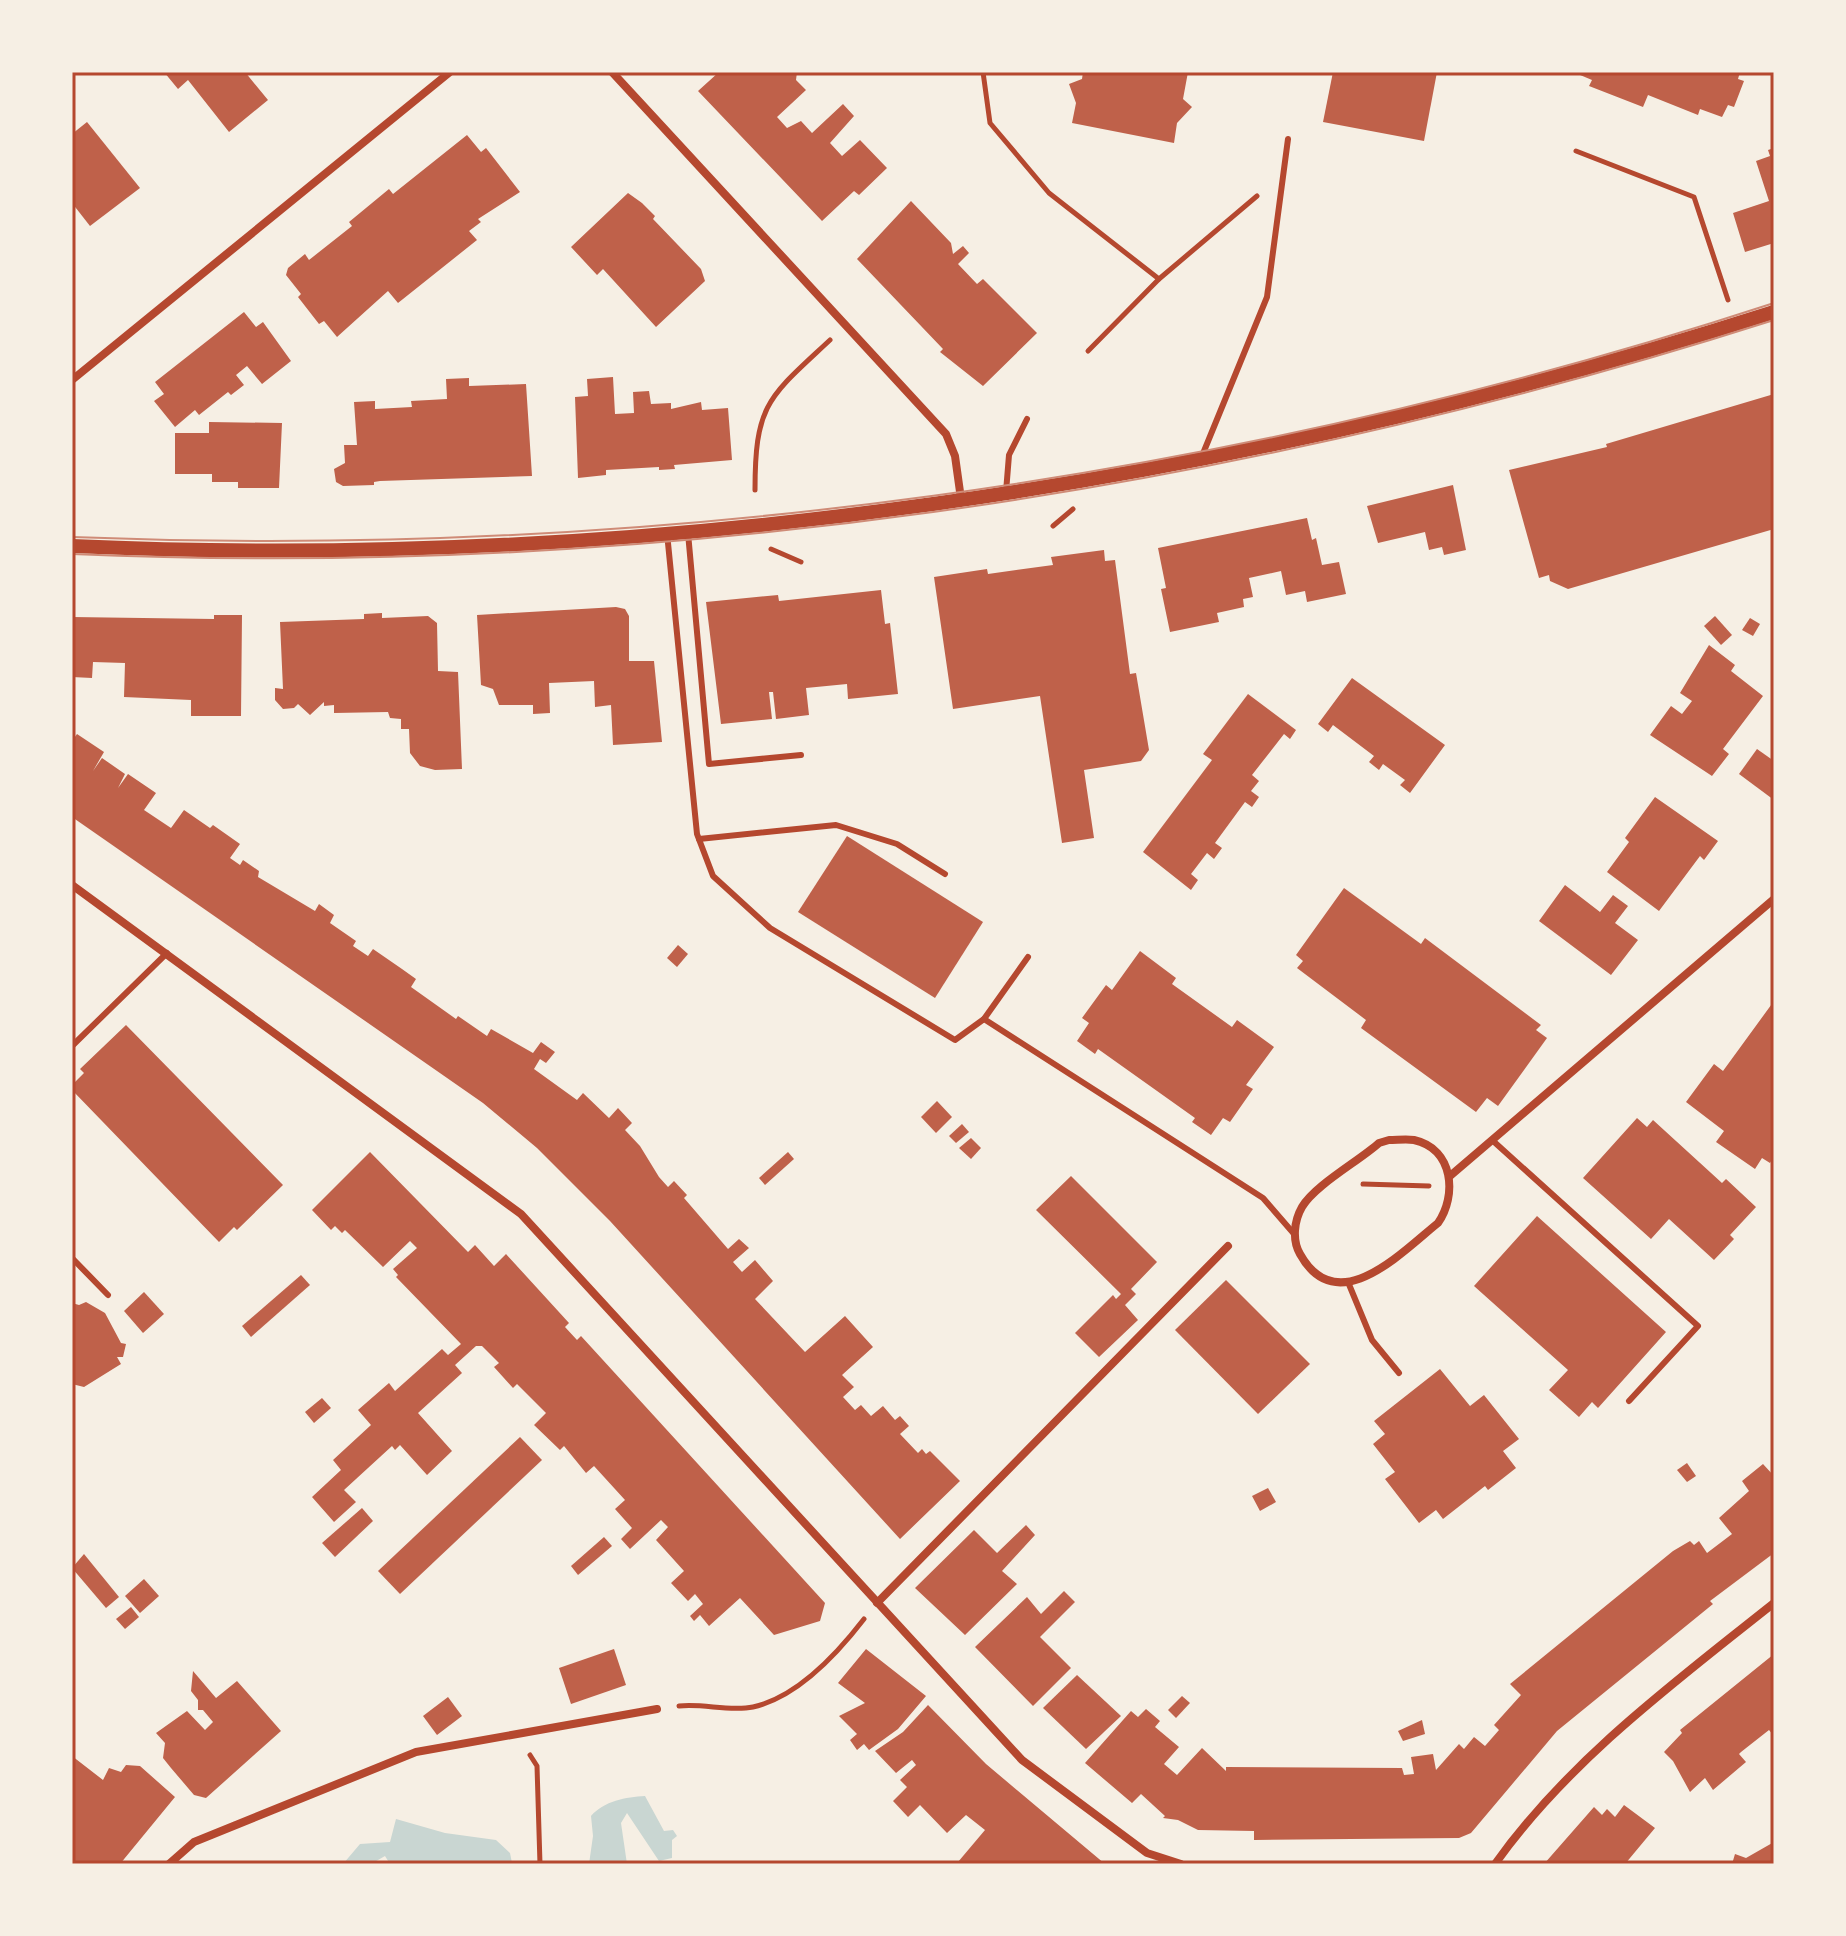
<svg xmlns="http://www.w3.org/2000/svg" width="1846" height="1936" font-family="'Fira Sans Condensed',sans-serif">
<rect width="100%" height="100%" fill="#f6efe4"/>
<g fill="#c9d6d2">
<path d="M645 1796 664 1831 673 1830 677 1836 672 1840V1858L659 1861 627 1813 621 1823 627 1864H589L593 1836 591 1816C604 1801 626 1797 645 1796Z"/>
<polygon points="396,1819 445,1833 496,1840 510,1853 512,1863 390,1864 385,1856 371,1864 343,1864 360,1844 390,1842"/>
</g>
<g fill="#bf614a">
<polygon points="164,72 245,72 268,100 229,132 188,80 178,89"/>
<polygon points="719,72 797,72 796,80 806,90 777,117 787,128 801,121 812,133 843,104 854,116 830,143 842,156 860,140 887,168 859,195 854,191 822,221 698,91"/>
<polygon points="1083,72 1188,72 1183,99 1192,107 1177,123 1174,143 1072,123 1076,103 1069,84 1082,79"/>
<polygon points="1333,72 1437,72 1424,141 1323,122"/>
<polygon points="1573,72 1740,72 1738,79 1744,81 1734,107 1728,105 1722,117 1700,109 1698,115 1648,95 1643,107 1589,86 1592,80"/>
<polygon points="87,122 140,188 90,226 72,203 72,134"/>
<polygon points="467,135 481,152 486,148 520,192 478,219 481,222 469,231 477,240 398,303 388,291 337,337 324,321 319,324 298,297 301,294 286,275 288,268 305,254 309,260 352,226 349,222 389,189 393,194"/>
<polygon points="1774,148 1774,243 1745,252 1733,213 1769,201 1756,161 1770,156 1768,150"/>
<polygon points="628,193 642,203 655,216 653,219 701,269 705,281 656,327 603,269 597,275 571,247"/>
<polygon points="911,201 951,243 953,254 963,246 969,253 958,264 977,284 983,279 1037,333 983,386 940,352 943,349 857,259"/>
<polygon points="244,312 256,327 263,322 291,361 262,384 247,366 236,375 244,385 231,395 228,392 199,415 195,410 175,427 154,401 164,394 155,382"/>
<polygon points="613,377 615,414 634,413 633,392 649,391 651,404 671,403 671,409 701,402 702,410 728,408 732,460 674,465 675,469 659,470 659,467 606,470 606,475 578,478 575,397 588,396 587,379"/>
<polygon points="469,378 469,386 526,384 532,476 380,481 374,482 374,485 343,486 336,482 334,469 345,463 344,445 357,445 354,402 375,401 375,409 412,407 411,401 447,399 446,379"/>
<polygon points="1774,394 1774,529 1568,589 1550,581 1549,575 1539,578 1509,470 1607,447 1606,444"/>
<polygon points="209,422 282,423 279,488 238,488 238,482 212,482 212,474 175,474 175,433 209,433"/>
<polygon points="1453,485 1466,550 1444,555 1442,547 1429,550 1425,532 1378,543 1367,506"/>
<polygon points="1307,518 1312,540 1316,538 1322,565 1339,562 1346,594 1307,602 1305,591 1286,595 1281,571 1249,578 1253,597 1243,599 1244,607 1217,613 1219,622 1170,632 1161,589 1166,588 1158,548"/>
<polygon points="1104,550 1105,561 1115,560 1130,674 1136,673 1149,750 1141,761 1084,770 1094,838 1062,843 1040,696 953,709 934,577 987,569 988,574 1053,565 1051,557"/>
<polygon points="881,590 885,624 890,623 898,694 848,699 847,684 806,688 809,715 776,719 773,692 769,692 772,719 721,724 706,602 778,595 779,601"/>
<polygon points="616,607 625,609 629,616 629,661 654,661 662,742 613,745 611,705 595,707 594,681 549,683 550,713 533,714 533,705 499,705 493,689 481,685 477,615"/>
<polygon points="382,613 382,618 428,616 437,623 438,671 458,672 462,769 435,770 420,766 410,753 409,729 401,729 401,719 390,718 388,712 334,713 334,705 324,706 324,702 310,715 298,704 294,708 283,709 275,700 275,688 283,689 280,622 364,619 364,614"/>
<polygon points="214,615 242,615 241,716 191,716 191,700 124,697 125,663 93,662 92,678 72,677 72,617 214,619"/>
<polygon points="1715,616 1732,635 1721,645 1704,626"/>
<polygon points="1750,618 1760,624 1753,636 1742,630"/>
<polygon points="1709,645 1735,665 1731,671 1763,696 1723,749 1729,754 1712,776 1650,735 1671,706 1682,714 1692,701 1680,693"/>
<polygon points="1352,678 1445,745 1410,793 1400,785 1405,780 1383,764 1379,770 1369,762 1374,756 1333,725 1328,732 1318,724"/>
<polygon points="1248,694 1296,730 1290,739 1284,734 1252,775 1259,781 1251,791 1259,797 1252,807 1245,802 1215,843 1222,848 1214,859 1207,853 1191,874 1198,880 1191,890 1143,852 1212,760 1203,754"/>
<polygon points="77,734 104,752 93,771 102,758 125,774 118,788 128,774 156,793 144,810 171,828 184,810 210,828 213,825 240,844 230,858 240,865 243,860 259,871 258,877 315,911 319,904 334,915 330,923 356,941 353,946 368,956 373,949 402,969 416,979 411,987 456,1019 458,1016 487,1036 491,1029 533,1053 541,1042 555,1052 546,1063 540,1059 534,1069 577,1100 583,1093 609,1118 618,1108 632,1123 625,1130 640,1146 659,1177 668,1187 674,1181 687,1195 684,1198 728,1249 739,1239 749,1248 733,1262 742,1272 755,1260 773,1281 755,1299 805,1352 845,1316 873,1347 842,1375 854,1387 843,1397 855,1410 861,1405 871,1416 883,1406 895,1420 900,1416 909,1426 900,1434 918,1453 922,1449 926,1454 930,1451 960,1481 900,1539 610,1221 537,1148 483,1103 72,817 72,741"/>
<polygon points="1757,749 1774,761 1774,800 1739,774"/>
<polygon points="1655,797 1718,841 1704,860 1700,856 1659,911 1607,872 1629,842 1625,838"/>
<polygon points="847,836 983,922 935,998 798,912"/>
<polygon points="1565,885 1600,912 1613,895 1628,906 1615,923 1638,940 1611,975 1539,921"/>
<polygon points="1344,888 1421,944 1425,938 1541,1025 1536,1030 1547,1038 1498,1106 1487,1098 1476,1112 1361,1028 1366,1020 1297,968 1303,961 1296,955"/>
<polygon points="678,945 688,954 677,967 667,958"/>
<polygon points="1140,951 1176,978 1172,984 1232,1027 1237,1020 1274,1047 1246,1085 1253,1089 1230,1122 1223,1118 1211,1135 1192,1122 1195,1118 1098,1049 1095,1054 1077,1041 1089,1023 1082,1018 1106,985 1112,990"/>
<polygon points="1774,1001 1774,1156 1770,1163 1762,1158 1755,1169 1716,1142 1724,1131 1686,1102 1714,1064 1723,1071"/>
<polygon points="126,1025 283,1185 237,1230 234,1227 219,1242 72,1090 72,1085 84,1073 80,1069"/>
<polygon points="937,1101 952,1117 936,1133 921,1117"/>
<polygon points="1637,1118 1647,1127 1653,1120 1722,1183 1726,1179 1756,1207 1730,1235 1734,1239 1714,1260 1669,1219 1651,1239 1583,1178"/>
<polygon points="962,1124 969,1132 956,1143 949,1136"/>
<polygon points="971,1138 981,1148 971,1159 959,1148"/>
<polygon points="370,1152 468,1252 475,1245 494,1266 506,1254 569,1323 565,1327 577,1340 581,1336 825,1603 820,1621 774,1635 740,1598 709,1626 700,1615 694,1621 690,1616 703,1604 695,1594 688,1601 671,1583 684,1571 656,1540 668,1527 661,1520 630,1549 621,1539 632,1528 615,1509 625,1500 594,1466 586,1473 564,1446 560,1450 534,1425 546,1413 517,1384 513,1388 494,1367 499,1363 482,1346 476,1346 455,1365 462,1373 418,1413 452,1451 427,1475 400,1445 395,1450 392,1446 344,1490 356,1502 334,1522 312,1497 341,1470 333,1460 371,1425 358,1410 389,1383 395,1391 442,1349 448,1355 461,1344 396,1277 398,1275 393,1269 417,1248 410,1241 383,1267 345,1230 342,1233 335,1226 331,1230 312,1210"/>
<polygon points="788,1152 794,1159 765,1185 759,1178"/>
<polygon points="1071,1176 1157,1262 1131,1289 1136,1294 1125,1305 1138,1320 1099,1357 1075,1333 1113,1295 1116,1299 1121,1294 1036,1210"/>
<polygon points="1537,1216 1666,1332 1598,1408 1592,1402 1579,1417 1549,1390 1568,1370 1474,1286"/>
<polygon points="301,1275 310,1285 251,1337 242,1326"/>
<polygon points="1226,1280 1310,1364 1258,1414 1175,1330"/>
<polygon points="144,1292 164,1314 143,1333 124,1311"/>
<polygon points="86,1302 105,1313 121,1343 126,1344 123,1357 117,1357 121,1364 84,1387 72,1384 72,1303 79,1305"/>
<polygon points="1440,1369 1470,1406 1484,1395 1519,1439 1503,1451 1516,1468 1488,1490 1485,1486 1443,1519 1436,1510 1419,1523 1385,1479 1395,1472 1373,1444 1385,1434 1374,1421"/>
<polygon points="322,1398 331,1408 314,1423 305,1412"/>
<polygon points="520,1437 542,1460 400,1594 378,1571"/>
<polygon points="1687,1463 1696,1476 1687,1482 1677,1470"/>
<polygon points="1763,1464 1774,1476 1774,1553 1710,1601 1713,1604 1557,1731 1471,1833 1459,1838 1254,1840 1254,1831 1198,1830 1178,1820 1163,1818 1165,1816 1141,1794 1132,1803 1085,1763 1131,1711 1138,1717 1146,1709 1160,1721 1155,1727 1179,1747 1164,1764 1177,1775 1202,1748 1226,1771 1226,1767 1402,1768 1404,1775 1414,1774 1411,1757 1433,1754 1436,1770 1459,1744 1464,1749 1474,1737 1485,1746 1499,1730 1494,1725 1521,1695 1510,1684 1673,1551 1690,1541 1694,1545 1699,1541 1707,1553 1732,1534 1719,1518 1749,1491 1742,1481"/>
<polygon points="1268,1488 1276,1502 1260,1511 1252,1496"/>
<polygon points="362,1508 373,1521 335,1557 322,1543"/>
<polygon points="1026,1525 1035,1535 1002,1571 1017,1584 965,1635 915,1588 974,1530 997,1553"/>
<polygon points="604,1537 612,1546 578,1575 571,1566"/>
<polygon points="84,1554 119,1597 106,1608 72,1568"/>
<polygon points="144,1579 159,1596 140,1613 125,1596"/>
<polygon points="1064,1591 1075,1602 1040,1637 1071,1668 1033,1706 975,1647 1027,1597 1041,1614"/>
<polygon points="131,1607 139,1617 125,1629 116,1619"/>
<polygon points="614,1649 626,1685 571,1704 559,1668"/>
<polygon points="866,1649 926,1696 898,1729 869,1750 864,1744 857,1750 850,1740 857,1734 839,1716 865,1703 838,1683"/>
<polygon points="1774,1654 1774,1736 1769,1730 1741,1752 1739,1754 1746,1762 1713,1790 1705,1778 1690,1792 1673,1761 1664,1752 1682,1733 1680,1730"/>
<polygon points="193,1671 216,1698 237,1681 281,1731 206,1798 194,1795 171,1768 163,1758 165,1743 156,1733 187,1711 205,1730 213,1722 203,1710 198,1710 198,1700 191,1691"/>
<polygon points="1077,1675 1121,1716 1086,1749 1043,1708"/>
<polygon points="1182,1696 1190,1703 1176,1718 1168,1710"/>
<polygon points="448,1697 462,1716 437,1735 423,1716"/>
<polygon points="928,1705 986,1764 1105,1864 958,1862 985,1830 966,1815 947,1833 920,1805 908,1817 893,1801 907,1787 900,1780 916,1765 912,1760 896,1773 875,1751 903,1732"/>
<polygon points="1422,1720 1425,1734 1403,1741 1398,1731"/>
<polygon points="72,1756 103,1780 109,1768 121,1772 126,1765 140,1766 175,1797 120,1864 72,1864"/>
<polygon points="1624,1805 1655,1828 1625,1864 1544,1864 1594,1807 1602,1815 1607,1809 1615,1817"/>
<polygon points="1774,1842 1774,1864 1732,1864 1735,1854 1746,1858"/>
</g>
<g fill="none" stroke-linecap="round" stroke-linejoin="round">
<g stroke="#b5482f" stroke-width="5">
<polyline points="983,72 990,123 1049,193 1159,279 1257,196"/>
<polyline points="1576,151 1694,197 1728,300"/>
<polyline points="1088,351 1159,279"/>
<path d="M755 490C755 403 769 397 830 340"/>
<polyline points="1053,526 1073,509"/>
<polyline points="771,549 801,562"/>
<polyline points="1363,1184 1429,1186"/>
<path d="M679 1706C703 1703 729 1712 753 1707 798 1697 837 1654 864 1619"/>
<polyline points="530,1755 537,1766 540,1864"/>
</g>
<g stroke="#b5482f" stroke-width="6">
<polyline points="1202,456 1267,297 1288,139"/>
<polyline points="1006,492 1009,455 1027,419"/>
<polyline points="667,533 697,834 713,876 770,928 955,1040 984,1019 1263,1198 1295,1235"/>
<polyline points="688,533 709,764 801,755"/>
<polyline points="699,839 836,825 897,844 945,874"/>
<polyline points="984,1019 1028,957"/>
<polyline points="72,1046 167,953"/>
<polyline points="1492,1140 1698,1326 1629,1401"/>
<polyline points="72,1258 108,1295"/>
<polyline points="1348,1282 1372,1340 1399,1373"/>
</g>
<g stroke="#b5482f" stroke-width="8">
<polyline points="612,72 946,434 955,456 961,499"/>
<polyline points="72,380 450,72"/>
<polyline points="72,885 521,1214 1022,1760 1147,1853 1181,1864"/>
<path d="M1389 1140C1397 1140 1407 1139 1414 1140 1454 1149 1457 1196 1438 1223 1402 1252 1337 1321 1300 1254 1292 1240 1294 1221 1302 1207 1315 1185 1359 1161 1379 1143Z"/>
<polyline points="1450,1176 1774,899"/>
<polyline points="877,1603 1228,1246"/>
<polyline points="169,1864 194,1842 416,1752 657,1709"/>
<path d="M1495 1864C1568 1761 1676 1681 1774 1603"/>
</g>
<path stroke="#b5482f" stroke-width="14" d="M72 546C644 572 1229 486 1774 312"/>
<g stroke="#cf8b77" stroke-width="2">
<path d="M72 537C646 560 1228 482 1774 303"/>
<path d="M72 554C647 579 1226 495 1774 320"/>
</g>
</g>
<rect width="1846" height="1936" fill="none" stroke="#f6efe4" stroke-width="148"/>
<rect x="74" y="74" width="1698" height="1788" fill="none" stroke="#b5482f" stroke-width="3"/>
</svg>
